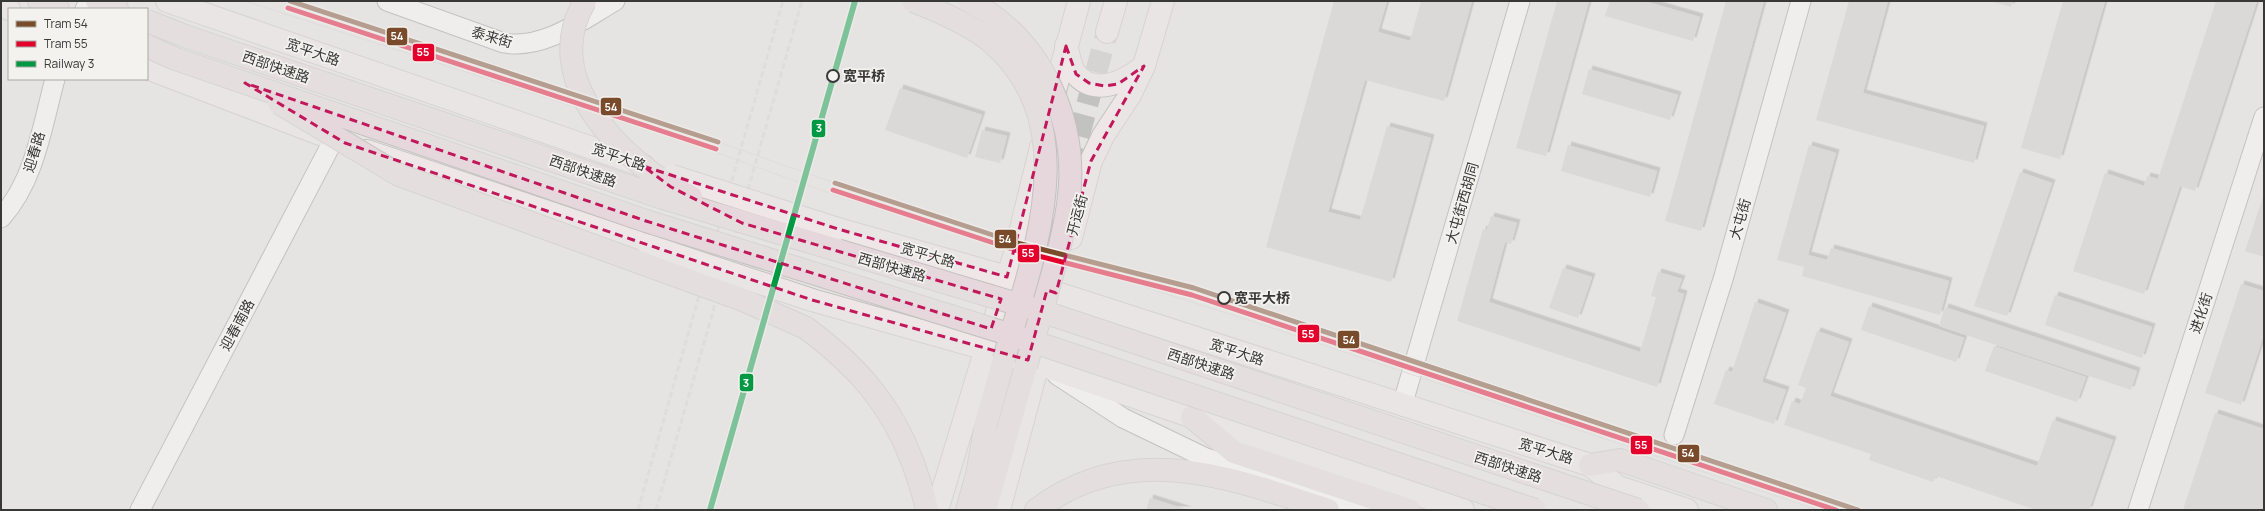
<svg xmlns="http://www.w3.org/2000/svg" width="2265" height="511" font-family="Manrope,'Noto Sans SC',sans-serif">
<defs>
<filter id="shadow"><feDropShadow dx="3.5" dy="-3.5" stdDeviation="0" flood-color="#0004"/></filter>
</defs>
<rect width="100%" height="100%" fill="#e5e4e2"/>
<g fill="#cdcccb" filter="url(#shadow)">
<polygon points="1334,1 1387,1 1378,32 1410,41 1421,1 1472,1 1444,101 1365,80 1328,212 1360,220 1387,126 1431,138 1391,282 1266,247"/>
<polygon points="1557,1 1589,1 1546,156 1516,148"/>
<polygon points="1610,1 1644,1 1700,17 1693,41 1605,16"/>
<polygon points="1726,1 1764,1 1701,231 1665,221"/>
<polygon points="1849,1 1888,1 1863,93 1984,126 1974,163 1816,120"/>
<polygon points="1990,1 2013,1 2011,7"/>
<polygon points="2063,1 2105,1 2060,159 2021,148"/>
<polygon points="2216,1 2257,1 2195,191 2180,186 2144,294 2073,271 2105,173 2144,186 2147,176 2158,179"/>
<polygon points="1589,69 1678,95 1670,120 1582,94"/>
<polygon points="900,88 982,115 967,158 885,130"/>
<polygon points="982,130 1007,136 1000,163 975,157"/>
<polygon points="1568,145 1657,171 1650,197 1561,171"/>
<polygon points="1809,145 1836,153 1808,255 1827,260 1831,248 1949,281 1940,315 1802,276 1804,267 1777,260"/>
<polygon points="2020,172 2052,183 2007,316 1974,306"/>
<polygon points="2264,194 2264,257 2245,251"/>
<polygon points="1491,216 1517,223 1511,244 1505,242 1489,302 1640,352 1656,297 1651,296 1658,272 1682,279 1677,292 1684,294 1657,387 1457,321 1483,229 1487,230"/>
<polygon points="1563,268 1592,277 1578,318 1549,308"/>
<polygon points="2241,284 2264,291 2264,334 2241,405 2205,393"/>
<polygon points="2055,295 2152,327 2142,358 2045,325"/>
<polygon points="1755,302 1786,313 1762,382 1786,390 1774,424 1714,404 1726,370 1732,372"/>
<polygon points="1869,306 1964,338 1956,362 1861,330"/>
<polygon points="1945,307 2137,371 2131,390 1939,326"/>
<polygon points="1817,331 1849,342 1830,396 2037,466 2053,420 2113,440 2089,510 2036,510 1936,476 1933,482 1869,460 1871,454 1784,425 1792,401 1800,404 1806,388 1798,385"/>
<polygon points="1994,346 2086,377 2077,402 1985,371"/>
<polygon points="2215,413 2264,429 2264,510 2183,510"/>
<polygon points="1150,498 1188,510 1146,510"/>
</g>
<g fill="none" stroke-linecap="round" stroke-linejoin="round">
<g stroke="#c2c2c0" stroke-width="22" stroke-dasharray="22 11" stroke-linecap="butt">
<polyline points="1070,168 1107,32"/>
<polyline points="1031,305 1058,211"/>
</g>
<defs>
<g id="minor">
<path d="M387 1 504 43C544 50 582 20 615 1"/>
<polyline points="85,9 90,1"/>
<path d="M1 218C35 180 42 127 55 79"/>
<polyline points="1057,375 1123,418 1206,458 1362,510"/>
<polyline points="1402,406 1520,1"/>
<polyline points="1674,435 1724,276 1801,1"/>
<polyline points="140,510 334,139"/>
<polyline points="2138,510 2264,117"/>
</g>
<g id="major">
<polyline points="167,1 644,166"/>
<polyline points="1,5 9,9"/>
<polyline points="1107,32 1116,1"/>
<path d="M1066 46C1069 55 1070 65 1075 73 1094 97 1124 82 1143 67"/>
<polyline points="147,68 320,134"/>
<polyline points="1051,106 1079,1"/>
<polyline points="367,151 649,246"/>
<polyline points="838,229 1007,277 1590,465 1618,487 1687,510"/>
<polyline points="1071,238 1091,161 1103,136 1130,95 1144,66 1163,1"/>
<polyline points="812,300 1039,364 1463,510"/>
<polyline points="937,510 1015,253 1041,147"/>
<polyline points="999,510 1042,349"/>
</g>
<g id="highway">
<polyline points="39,1 58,9"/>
<polyline points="97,1 117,9"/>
<path d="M806 328C856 365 891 404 913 463 918 478 924 494 927 510"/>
<polyline points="1192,417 1234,452 1409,510"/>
<polyline points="1590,465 1620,460 1766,510"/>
<polyline points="967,510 977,475 986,424 1004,359"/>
<polyline points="985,510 1026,366"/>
<path d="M1036 510C1129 439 1230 477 1328 510"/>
</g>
</defs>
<use href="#minor" stroke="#9a9998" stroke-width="21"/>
<use href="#major" stroke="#c2c2c1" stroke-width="24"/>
<use href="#highway" stroke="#c2c2c1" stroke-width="24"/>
<use href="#minor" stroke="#fbfbfb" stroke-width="19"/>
<use href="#major" stroke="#eee6e7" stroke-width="22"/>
<use href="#highway" stroke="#e5d7db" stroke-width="22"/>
<g stroke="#d7d6d6" stroke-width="1">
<polyline points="245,1 715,152 829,193 1015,253 1138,285 1248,320 1818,510"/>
<polyline points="718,142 835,183"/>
</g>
<g stroke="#d7d6d6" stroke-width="3" stroke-dasharray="6 3" stroke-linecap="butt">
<polyline points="638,510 783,1"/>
<polyline points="656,510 802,1"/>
</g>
<defs>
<g id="major-bridge">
<polyline points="672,176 838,229"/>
<polyline points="649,246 812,300"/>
</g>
<g id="highway-bridge">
<path d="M585 1C537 81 625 164 691 197"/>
<path d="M913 1C939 11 967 23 989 40 1089 124 1032 256 1004 359"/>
<path d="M969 1C1043 40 1080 123 1068 205 1060 257 1040 314 1026 366"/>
<polyline points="147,21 185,36 663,198 1044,312 1638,510"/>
<polyline points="147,46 173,58 646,221 1037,343 1535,510"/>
<polyline points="279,103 399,175 743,300 806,328"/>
</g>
</defs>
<use href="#major-bridge" stroke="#c2c2c1" stroke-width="24" stroke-linecap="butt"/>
<use href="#highway-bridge" stroke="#c2c2c1" stroke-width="24" stroke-linecap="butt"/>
<use href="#major-bridge" stroke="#eee6e7" stroke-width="22"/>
<use href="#highway-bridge" stroke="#e5d7db" stroke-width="22"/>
<defs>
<polyline id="rail-1" points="710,510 855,1"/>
</defs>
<use href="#rail-1" stroke="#f3f2ee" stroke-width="9"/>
<use href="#rail-1" stroke="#009943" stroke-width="6"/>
<defs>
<g id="tram-1">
<polyline points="290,1 718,142"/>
<polyline points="835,183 1017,243 1194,288 1858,510"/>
</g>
<g id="tram-2">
<polyline points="288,8 716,149"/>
<polyline points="833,190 1015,250 1192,295 1836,510"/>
</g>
</defs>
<use href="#tram-1" stroke="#f3f2ee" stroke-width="8"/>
<use href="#tram-2" stroke="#f3f2ee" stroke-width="8"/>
<use href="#tram-1" stroke="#7a4b2a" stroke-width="5"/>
<use href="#tram-2" stroke="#e4002b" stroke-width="5"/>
</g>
<path d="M0 0H2265V511H0ZM1066 46 1076 74 1089 83 1105 86 1118 84 1144 66 1091 161 1056 293 1047 290 1028 360 812 300 345 143 245 83 646 221 991 329 1001 299 742 223 671 187 643 166 838 229 1007 277Z" fill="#e5e4e2" fill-opacity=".55" fill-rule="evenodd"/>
<path fill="none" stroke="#c2185b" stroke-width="3" stroke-dasharray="8 5" stroke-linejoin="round" d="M1066 46 1076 74 1089 83 1105 86 1118 84 1144 66 1091 161 1056 293 1047 290 1028 360 812 300 345 143 245 83 646 221 991 329 1001 299 742 223 671 187 643 166 838 229 1007 277Z"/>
<g fill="#f3f2ee" stroke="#383836" stroke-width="2">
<circle cx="833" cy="76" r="6"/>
<circle cx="1224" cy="298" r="6"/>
</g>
<g text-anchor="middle" stroke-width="3.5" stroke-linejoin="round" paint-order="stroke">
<g font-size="14" fill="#383836" stroke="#f3f2ee">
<text transform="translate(492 37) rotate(16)" y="5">泰来街</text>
<text transform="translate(313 52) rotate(19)" y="5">宽平大路</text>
<text transform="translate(276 67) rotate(19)" y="5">西部快速路</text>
<text transform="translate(34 152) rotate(-73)" y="5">迎春路</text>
<text transform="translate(619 157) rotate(19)" y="5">宽平大路</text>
<text transform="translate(583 171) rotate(19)" y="5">西部快速路</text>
<text transform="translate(1462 203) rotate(-74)" y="5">大屯街西胡同</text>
<text transform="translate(1077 215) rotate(-75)" y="5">开运街</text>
<text transform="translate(1740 219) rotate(-74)" y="5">大屯街</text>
<text transform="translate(928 255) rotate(16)" y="5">宽平大路</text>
<text transform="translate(892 267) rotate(16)" y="5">西部快速路</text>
<text transform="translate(2201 313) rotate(-72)" y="5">进化街</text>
<text transform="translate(237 325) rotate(-62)" y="5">迎春南路</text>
<text transform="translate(1237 352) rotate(18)" y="5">宽平大路</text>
<text transform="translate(1201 364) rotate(18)" y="5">西部快速路</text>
<text transform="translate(1546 451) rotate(17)" y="5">宽平大路</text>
<text transform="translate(1508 467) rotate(18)" y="5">西部快速路</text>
</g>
<g font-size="14" font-weight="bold" fill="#383836" stroke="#f3f2ee" text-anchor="start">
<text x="843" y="81">宽平桥</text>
<text x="1234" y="303">宽平大桥</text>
</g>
</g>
<g stroke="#f3f2ee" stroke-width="1.5">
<rect x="386" y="27" width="22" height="19" rx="4" fill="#7a4b2a"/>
<rect x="412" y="43" width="23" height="19" rx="4" fill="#e4002b"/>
<rect x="600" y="97" width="22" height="19" rx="4" fill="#7a4b2a"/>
<rect x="811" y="119" width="15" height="19" rx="4" fill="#009943"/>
<rect x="994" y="229" width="23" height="20" rx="4" fill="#7a4b2a"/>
<rect x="1017" y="244" width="23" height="19" rx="4" fill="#e4002b"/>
<rect x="1297" y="324" width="23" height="19" rx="4" fill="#e4002b"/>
<rect x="1337" y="330" width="23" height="19" rx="4" fill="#7a4b2a"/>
<rect x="739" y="373" width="15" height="19" rx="4" fill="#009943"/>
<rect x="1630" y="435" width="23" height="20" rx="4" fill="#e4002b"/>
<rect x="1677" y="444" width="23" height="19" rx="4" fill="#7a4b2a"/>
</g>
<g font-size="11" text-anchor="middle" font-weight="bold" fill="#fff">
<text x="397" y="40">54</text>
<text x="423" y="56">55</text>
<text x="611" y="111">54</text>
<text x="819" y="132">3</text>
<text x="1005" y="243">54</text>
<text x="1028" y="257">55</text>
<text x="1308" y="338">55</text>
<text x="1349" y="344">54</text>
<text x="746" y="387">3</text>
<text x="1641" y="449">55</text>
<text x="1688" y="457">54</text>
</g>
<rect width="2265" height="511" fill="none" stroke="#383836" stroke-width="4"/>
<rect x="8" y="8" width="140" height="72" fill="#f3f2ee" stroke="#a8a8a4"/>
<rect x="16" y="21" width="20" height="6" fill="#7a4b2a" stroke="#a8a8a4"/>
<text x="44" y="28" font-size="12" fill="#383836">Tram 54</text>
<rect x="16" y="41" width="20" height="6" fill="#e4002b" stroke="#a8a8a4"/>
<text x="44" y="48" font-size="12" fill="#383836">Tram 55</text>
<rect x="16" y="61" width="20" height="6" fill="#009943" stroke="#a8a8a4"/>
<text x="44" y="68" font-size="12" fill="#383836">Railway 3</text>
</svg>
